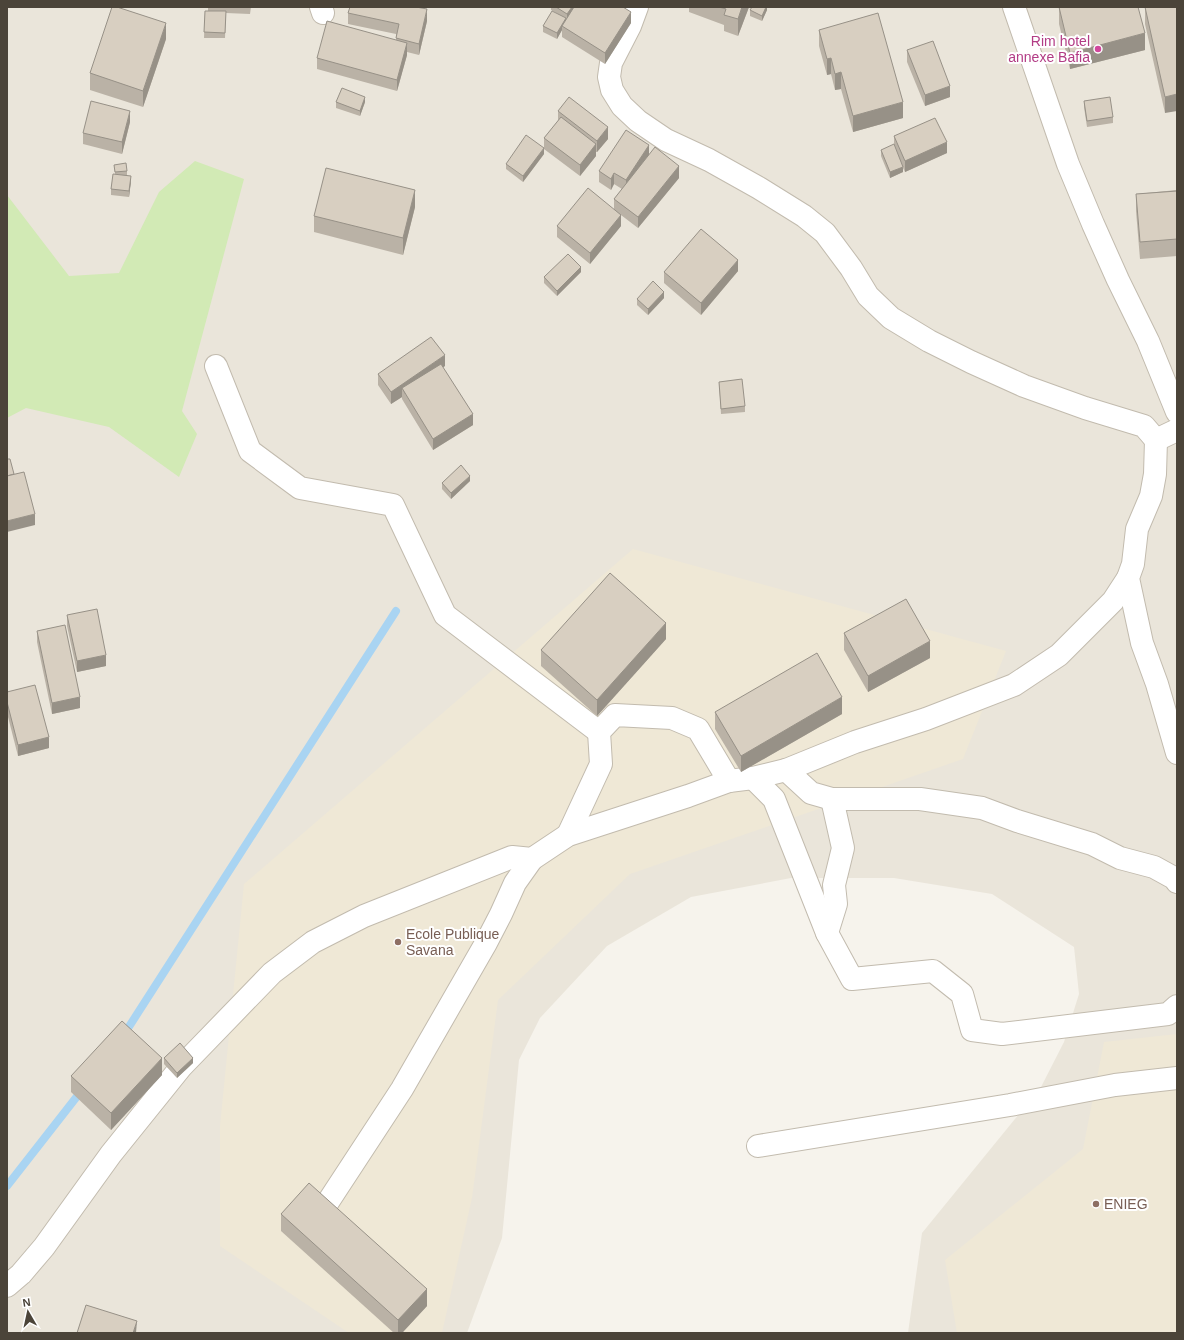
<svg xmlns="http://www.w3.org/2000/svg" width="1184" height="1340" font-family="Helvetica,sans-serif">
<rect width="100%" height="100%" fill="#f6f3ec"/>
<polygon fill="#eae5da" points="7,7 1177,7 1177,1333 908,1333 922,1233 1041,1087 1064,1042 1079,994 1074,947 992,894 894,878 791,878 691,897 607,946 540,1018 519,1060 502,1238 467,1333 7,1333"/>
<g fill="#efe8d6">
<polygon points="633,549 1006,651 963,759 630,874 498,1000 472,1198 442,1333 349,1333 220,1246 220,1126 244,884"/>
<polygon points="1177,1034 1177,1333 957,1333 945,1260 1083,1149 1104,1042"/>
</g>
<polygon fill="#d2eab5" points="195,161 244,179 182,411 197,434 179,477 109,427 26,408 7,418 7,195 69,276 119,273 159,192"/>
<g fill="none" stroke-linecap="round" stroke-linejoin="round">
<g stroke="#a9d4f2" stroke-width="8">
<polyline points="123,1036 396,611"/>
<polyline points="7,1186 82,1090"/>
</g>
<defs>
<g id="minor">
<polyline points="321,7 323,13"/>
<polyline points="637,7 630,26 611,63 609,77 612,90 622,106 638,121 666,140 709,160 759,188 804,216 825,233 851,268 868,296 891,318 929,341 971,362 1024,386 1085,408 1144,426 1156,440 1177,430"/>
<polyline points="1014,7 1068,164 1093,224 1118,280 1148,341 1177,412"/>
<polyline points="216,366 250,451 300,488 393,505 445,615 599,732"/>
<polyline points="1156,440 1155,474 1151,496 1137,529 1133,564 1128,578 1142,643 1157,684 1177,753"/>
<polyline points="786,770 811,793 832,799 920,799 982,808 1017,821 1092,844 1120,858 1154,867 1174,878 1177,882"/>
<polyline points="753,778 774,799 827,933 852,979 933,971 962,994 972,1030 1002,1034 1168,1014 1177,1006"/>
<polyline points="568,835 601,764 599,732 615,715 672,718 698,729 729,781"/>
<polyline points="827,933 836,904 834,885 843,848 832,799"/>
<polyline points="758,1146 1010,1105 1115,1085 1177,1078"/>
<polyline points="326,1205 402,1089 486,943 501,914 515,883 532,859"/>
<polyline points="7,1286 21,1274 44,1247 111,1154 181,1067 272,973 313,942 364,916 512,857 532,859 568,835 688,796 729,781 753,778 786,770 855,742 926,719 1014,685 1059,655 1113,601 1128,578"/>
</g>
</defs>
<use href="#minor" stroke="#c2bbae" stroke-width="24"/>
<use href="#minor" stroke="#fff" stroke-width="22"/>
</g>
<g fill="#bab2a6">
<polygon points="208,7 251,7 250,14 226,13 225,38 204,38 205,11 208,11"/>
<polygon points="551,7 623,7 631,23 605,64 562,37 562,30 557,39 543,32 543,26 558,14 551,10"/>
<polygon points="689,7 749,7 738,36 724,31 724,25 689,12"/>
<polygon points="767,7 767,10 762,21 750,16 750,10"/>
<polygon points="1059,7 1145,50 1070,69 1059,24"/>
<polygon points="1145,7 1177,7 1165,113 1145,24"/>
<polygon points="348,13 427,21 419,55 407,52 407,55 397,91 317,69 317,58 396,40 396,34 348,24"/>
<polygon points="819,30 903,118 853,132 841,89 835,90 831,74 827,75 819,46"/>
<polygon points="166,39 143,107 90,90 90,73"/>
<polygon points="907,50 950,97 925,106 907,62"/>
<polygon points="1084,101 1113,117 1113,123 1087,127 1084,107"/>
<polygon points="336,102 365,102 360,116 336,108"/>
<polygon points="558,111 608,139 597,152 596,152 596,156 580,176 544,149 544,138 558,121"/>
<polygon points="130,122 122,154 83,144 83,133"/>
<polygon points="894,136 947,153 905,172 901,164 903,172 890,178 881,156 881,150 894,146"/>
<polygon points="544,154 523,182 506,169 506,164"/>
<polygon points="649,155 679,178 638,228 621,215 621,226 590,264 557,237 557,226 614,209 614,199 622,189 614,184 611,190 599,182 599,171"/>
<polygon points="114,165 127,171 127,175 131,181 129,197 111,195 111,189 115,174"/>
<polygon points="1177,190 1177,256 1140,259 1136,211 1136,194"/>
<polygon points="415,207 403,255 314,232 314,216"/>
<polygon points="738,271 701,315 664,283 664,272"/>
<polygon points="581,272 557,296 544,283 544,277"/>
<polygon points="664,298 648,315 637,305 637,299"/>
<polygon points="445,366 443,367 473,425 433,450 402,399 402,397 391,404 378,385 378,374"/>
<polygon points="719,382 745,406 745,412 721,414"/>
<polygon points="470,481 451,499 442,489 442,483"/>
<polygon points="67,615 106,666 77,672 67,626"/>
<polygon points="37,631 80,708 52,714 37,642"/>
<polygon points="844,633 930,658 868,692 844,650"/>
<polygon points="666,639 597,716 541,666 541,650"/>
<polygon points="7,692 49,748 18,756 7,713"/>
<polygon points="715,712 842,714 741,772 715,729"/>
<polygon points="164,1058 193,1063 177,1078 164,1064"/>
<polygon points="162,1075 111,1130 71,1092 71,1076"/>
<polygon points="281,1214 427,1306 402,1333 394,1333 281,1231"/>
</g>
<g fill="#979187">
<polygon points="572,7 576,7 567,20 567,14"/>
<polygon points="742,7 749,7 738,36 738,19"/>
<polygon points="766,7 767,7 767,10 762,21 762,16"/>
<polygon points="427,9 427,21 419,55 419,44"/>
<polygon points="631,12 631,23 605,64 605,53"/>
<polygon points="566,18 566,24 562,26 562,30 557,39 557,33"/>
<polygon points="166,23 166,39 143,107 143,91"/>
<polygon points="1145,33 1145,50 1070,69 1070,53"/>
<polygon points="407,43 407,55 397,91 397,80"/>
<polygon points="831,58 831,74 827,75 827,59"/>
<polygon points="841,72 841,89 835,90 835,74"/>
<polygon points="950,86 950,97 925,106 925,95"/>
<polygon points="1177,94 1177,111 1165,113 1165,97"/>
<polygon points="365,97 365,102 360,116 360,111"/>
<polygon points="903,102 903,118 853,132 853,116"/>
<polygon points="130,111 130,122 122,154 122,142"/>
<polygon points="608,127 608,139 597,152 597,141"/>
<polygon points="947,142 947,153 905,172 905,161"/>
<polygon points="596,144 596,156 580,176 580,165"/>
<polygon points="649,145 649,156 626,191 626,180"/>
<polygon points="544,148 544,154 523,182 523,176"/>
<polygon points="679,166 679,178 638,228 638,217"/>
<polygon points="903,167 903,172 890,178 890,172"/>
<polygon points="614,173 614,184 611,190 611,179"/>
<polygon points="131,176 131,181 129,197 129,191"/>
<polygon points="415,190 415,207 403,255 403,238"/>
<polygon points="621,215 621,226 590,264 590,253"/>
<polygon points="738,260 738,271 701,315 701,303"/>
<polygon points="581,267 581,272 557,296 557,291"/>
<polygon points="664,292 664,298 648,315 648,309"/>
<polygon points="445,355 445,366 405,394 402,388 402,397 391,404 391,392"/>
<polygon points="473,414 473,425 433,450 433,439"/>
<polygon points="470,476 470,481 451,499 451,493"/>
<polygon points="35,514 35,525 7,532 7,521"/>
<polygon points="666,623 666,639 597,716 597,700"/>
<polygon points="930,641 930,658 868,692 868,676"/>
<polygon points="106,655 106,666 77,672 77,661"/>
<polygon points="80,697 80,708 52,714 52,703"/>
<polygon points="842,697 842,714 741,772 741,756"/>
<polygon points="49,737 49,748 18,756 18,745"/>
<polygon points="162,1058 162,1075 111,1130 111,1113"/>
<polygon points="193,1058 193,1063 177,1078 177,1073"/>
<polygon points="427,1289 427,1306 402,1333 398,1333 398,1320"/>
<polygon points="137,1321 136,1333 133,1333"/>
</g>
<g fill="#d8cfc1" stroke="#979187">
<polygon points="112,7 117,7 166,23 143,91 90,73"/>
<polygon points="350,7 416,7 427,9 419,44 396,38 399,24 348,13"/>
<polygon points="556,7 572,7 567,14"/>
<polygon points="574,7 623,7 631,12 605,53 562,26"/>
<polygon points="719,7 742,7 738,19 724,15 726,9"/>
<polygon points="752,7 766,7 762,16 750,10"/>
<polygon points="1059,7 1138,7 1145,33 1070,53"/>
<polygon points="1145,7 1177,7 1177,94 1165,97"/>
<polygon points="205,11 226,11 225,33 204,32"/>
<polygon points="552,11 566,18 557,33 543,26"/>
<polygon points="878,13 903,102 853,116 841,72 835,74 831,58 827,59 819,30"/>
<polygon points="327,21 407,43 397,80 317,58"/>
<polygon points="933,41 950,86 925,95 907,50"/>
<polygon points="342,88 365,97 360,111 336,102"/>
<polygon points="569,97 608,127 597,141 558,111"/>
<polygon points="1110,97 1113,117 1087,121 1084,101"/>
<polygon points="91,101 130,111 122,142 83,133"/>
<polygon points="561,117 596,144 580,165 544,138"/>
<polygon points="935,118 947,142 905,161 894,136"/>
<polygon points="626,130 649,145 626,180 614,173 611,179 599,171"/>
<polygon points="526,135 544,148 523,176 506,164"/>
<polygon points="894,144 903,167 890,172 881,150"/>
<polygon points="655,147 679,166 638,217 614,199"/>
<polygon points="126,163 127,171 115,172 114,165"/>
<polygon points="326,168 415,190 403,238 314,216"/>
<polygon points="113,174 131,176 129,191 111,189"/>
<polygon points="588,188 621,215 590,253 557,226"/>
<polygon points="1177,191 1177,239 1140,242 1136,194"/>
<polygon points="701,229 738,260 701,303 664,272"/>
<polygon points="568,254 581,267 557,291 544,277"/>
<polygon points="653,281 664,292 648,309 637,299"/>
<polygon points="431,337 445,355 391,392 378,374"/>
<polygon points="441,364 473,414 433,439 402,388"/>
<polygon points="742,379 745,406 721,409 719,382"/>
<polygon points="7,459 10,459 14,474 7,476"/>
<polygon points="461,465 470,476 451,493 442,483"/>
<polygon points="24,472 35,514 7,521 7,476"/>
<polygon points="610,573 666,623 597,700 541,650"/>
<polygon points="906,599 930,641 868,676 844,633"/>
<polygon points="97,609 106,655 77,661 67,615"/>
<polygon points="65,625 80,697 52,703 37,631"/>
<polygon points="817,653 842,697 741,756 715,712"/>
<polygon points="35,685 49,737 18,745 7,702 7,692"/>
<polygon points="122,1021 162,1058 111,1113 71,1076"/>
<polygon points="180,1043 193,1058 177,1073 164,1058"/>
<polygon points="309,1183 427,1289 398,1320 281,1214"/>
<polygon points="86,1305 137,1321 133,1333 77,1333"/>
</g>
<circle fill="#d1479c" stroke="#fff" stroke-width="1.5" cx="1098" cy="49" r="4"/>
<g fill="#8d6e63" stroke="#fff" stroke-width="1.5">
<circle cx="398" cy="942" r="4"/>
<circle cx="1096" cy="1204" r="4"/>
</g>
<g text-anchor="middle" stroke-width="4" stroke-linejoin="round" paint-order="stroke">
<g font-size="14" fill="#b23c85" stroke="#fff" text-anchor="end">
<text x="1090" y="46">Rim hotel<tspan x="1090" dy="16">annexe Bafia</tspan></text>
</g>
<g font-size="14" fill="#785e54" stroke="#fff" text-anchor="start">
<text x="406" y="939">Ecole Publique<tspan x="406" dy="16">Savana</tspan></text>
<text x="1104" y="1209">ENIEG</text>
</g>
</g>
<rect width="1184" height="1340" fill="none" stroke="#4b4439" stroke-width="16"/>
<g transform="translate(28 1312) rotate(351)" stroke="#ffffff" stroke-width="3" paint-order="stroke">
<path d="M0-3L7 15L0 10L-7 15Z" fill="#4b4439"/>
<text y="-6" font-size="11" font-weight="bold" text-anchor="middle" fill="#4b4439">N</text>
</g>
</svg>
